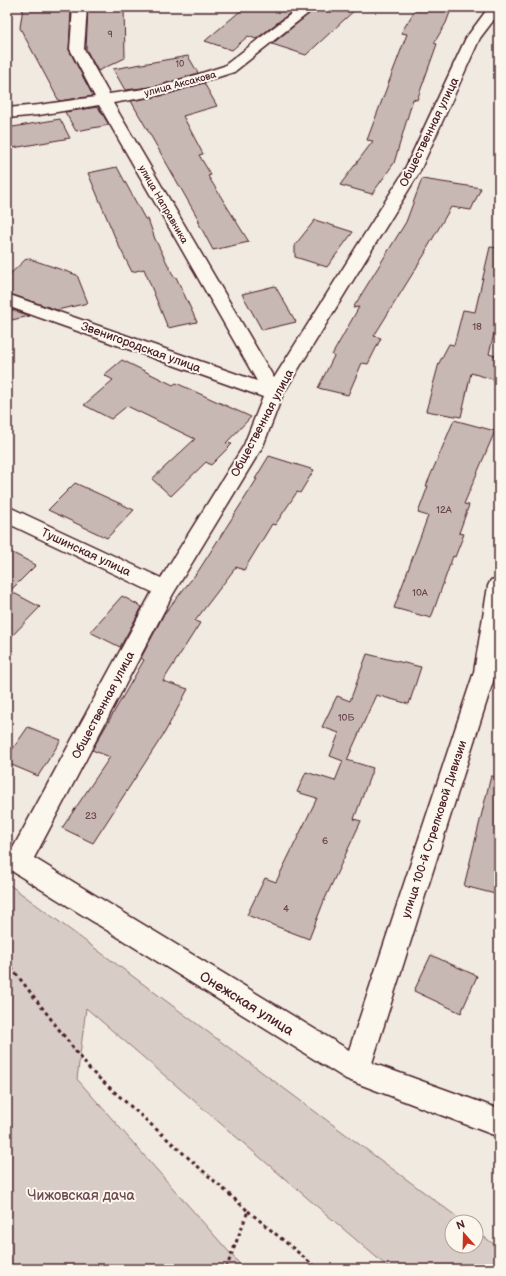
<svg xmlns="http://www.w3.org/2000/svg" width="506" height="1276" font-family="'Balsamiq Sans',sans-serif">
<rect width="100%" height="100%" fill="#f0eae0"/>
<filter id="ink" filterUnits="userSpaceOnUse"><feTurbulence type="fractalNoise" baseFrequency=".025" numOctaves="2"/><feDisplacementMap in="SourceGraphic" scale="8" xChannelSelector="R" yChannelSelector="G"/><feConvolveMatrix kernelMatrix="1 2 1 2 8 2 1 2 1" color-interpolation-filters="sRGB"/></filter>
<g filter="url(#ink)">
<polygon fill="#d8ccc6" stroke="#917678" points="7,883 464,1222 452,1222 452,1246 476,1246 476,1231 499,1248 499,1269 390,1269 86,1008 77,1079 244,1269 7,1269"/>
<g fill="#c8b8b3" stroke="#4a1f2b">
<polygon points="23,7 59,7 59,10 71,9 69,50 93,96 59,101 20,28"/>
<polygon points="124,7 125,58 98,71 86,49 88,8"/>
<polygon points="245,7 298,7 256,39 248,36 232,50 205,41"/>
<polygon points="317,7 358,7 306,55 272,44"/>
<polygon points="417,7 452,7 446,23 434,43 437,44 417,100 413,99 394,163 372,194 340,185 373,141 367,140 407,34 401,33"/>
<polygon points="188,56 198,73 158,86 125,90 113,69"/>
<polygon points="204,83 217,106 183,116 203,154 199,155 211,175 208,176 249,242 213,250 198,222 200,222 131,101 165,95"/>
<polygon points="98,107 109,125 76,131 65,112"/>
<polygon points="60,119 70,138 7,149 7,128"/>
<polygon points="117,167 145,219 148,219 155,239 174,277 176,277 197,322 168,328 144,269 132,272 117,242 88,173"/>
<polygon points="422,179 481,188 471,210 451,207 425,252 426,252 374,336 381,338 368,364 362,363 348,395 318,388 334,356 332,355 359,307 353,308 406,222"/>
<polygon points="315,220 353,232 327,267 295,257 295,245"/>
<polygon points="490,247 499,248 499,313 489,354 499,357 499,381 471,373 461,417 426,411 439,363 449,344 454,345 463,310 475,312"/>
<polygon points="27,258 77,275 88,303 57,310 7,293 7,277"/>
<polygon points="275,286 296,322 262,330 242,294"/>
<polygon points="7,308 30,316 7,321"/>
<polygon points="122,360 173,385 176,383 251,417 226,443 232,444 211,465 206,462 171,496 152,479 195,439 127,406 111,419 84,405 113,380 104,375"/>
<polygon points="454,420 495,431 464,504 469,505 459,533 464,534 455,557 453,556 431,618 394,608 428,516 418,513 428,486 426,486"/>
<polygon points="269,456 314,470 300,493 297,492 275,525 272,524 244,570 236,567 195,621 200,623 163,681 188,689 165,732 93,843 62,828 110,757 92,750 144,660 141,658 164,614 199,570 257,479 255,479"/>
<polygon points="75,483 134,510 107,538 48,510"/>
<polygon points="7,550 36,565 10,591 40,607 7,641"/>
<polygon points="122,596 142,607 120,647 90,632"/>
<polygon points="367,654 421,667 409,704 376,695 347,760 373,768 354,819 361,821 324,901 309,939 247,915 265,878 276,882 317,798 297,792 306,772 335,781 343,761 330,756 339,733 322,727 337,696 350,701"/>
<polygon points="28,727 61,740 38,776 7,763 7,757"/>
<polygon points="491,776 499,777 499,895 464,886"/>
<polygon points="431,955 477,976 461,1013 414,991"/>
</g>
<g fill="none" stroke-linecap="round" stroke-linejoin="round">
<defs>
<polygon id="minor" points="73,7 87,7 84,49 109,94 158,87 224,66 300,7 316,7 234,72 165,94 113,103 274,378 403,173 466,38 489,7 499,7 499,13 480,38 419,173 283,394 263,446 173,594 34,858 349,1050 474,672 488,586 491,580 499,578 499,654 496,672 372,1063 499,1109 499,1137 346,1079 7,868 7,846 13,848 152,592 7,523 7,506 161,578 244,445 263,397 7,306 7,294 257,381 99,105 39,115 7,118 7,108 39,105 95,97 70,49"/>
</defs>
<use href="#minor" stroke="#4a1f2b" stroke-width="3"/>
<g stroke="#4a1f2b" stroke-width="3" stroke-dasharray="3.5 3.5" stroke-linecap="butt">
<polyline points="7,962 91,1071 248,1211 226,1269"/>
<polyline points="248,1211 318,1269"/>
</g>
<use href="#minor" fill="#fbf7ec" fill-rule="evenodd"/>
</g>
</g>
<g text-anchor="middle" stroke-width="4" stroke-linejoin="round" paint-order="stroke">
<g font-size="9" fill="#6a454d">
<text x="110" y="37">9</text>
<text x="180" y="67">10</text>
</g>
<g font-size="10" fill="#4a1f2b" stroke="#fbf7ec">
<text transform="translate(180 83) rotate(-15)" y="4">улица Аксакова</text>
<text transform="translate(164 204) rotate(60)" y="4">улица Направника</text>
</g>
<g font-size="10" fill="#6a454d">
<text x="477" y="330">18</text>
<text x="444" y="513">12А</text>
<text x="420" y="596">10А</text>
<text x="346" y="721">10Б</text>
<text x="91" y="819">23</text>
<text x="325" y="844">6</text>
<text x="286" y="912">4</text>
</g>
<g font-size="12" fill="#4a1f2b" stroke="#fbf7ec">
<text transform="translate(429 132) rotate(-64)" y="4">Общественная улица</text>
<text transform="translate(141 347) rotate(20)" y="4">Звенигородская улица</text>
<text transform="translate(262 423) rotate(-62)" y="4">Общественная улица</text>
<text transform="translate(86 552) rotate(25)" y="4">Тушинская улица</text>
<text transform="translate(103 705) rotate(-62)" y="4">Общественная улица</text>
<text transform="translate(434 829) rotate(-72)" y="4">улица 100-й Стрелковой Дивизии</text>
</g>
<g font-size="14" fill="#4a1f2b" stroke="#fbf7ec">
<text transform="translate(247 1003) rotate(32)" y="5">Онежская улица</text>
</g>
<g font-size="14" fill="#6e4a52" stroke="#fbf7ec">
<text x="81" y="1200">Чижовская дача</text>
</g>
</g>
<rect width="506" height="1276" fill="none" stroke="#fbf7ec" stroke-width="24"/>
<rect x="12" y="12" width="482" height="1252" fill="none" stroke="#4a1f2b" stroke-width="1.5" filter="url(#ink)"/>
<g transform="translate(464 1234) rotate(340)"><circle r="19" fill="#fbf7ec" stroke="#b4a19f"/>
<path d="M0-3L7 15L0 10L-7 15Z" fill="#c8321e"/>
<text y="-6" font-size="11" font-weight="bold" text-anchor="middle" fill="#4a1f2b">N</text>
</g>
</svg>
